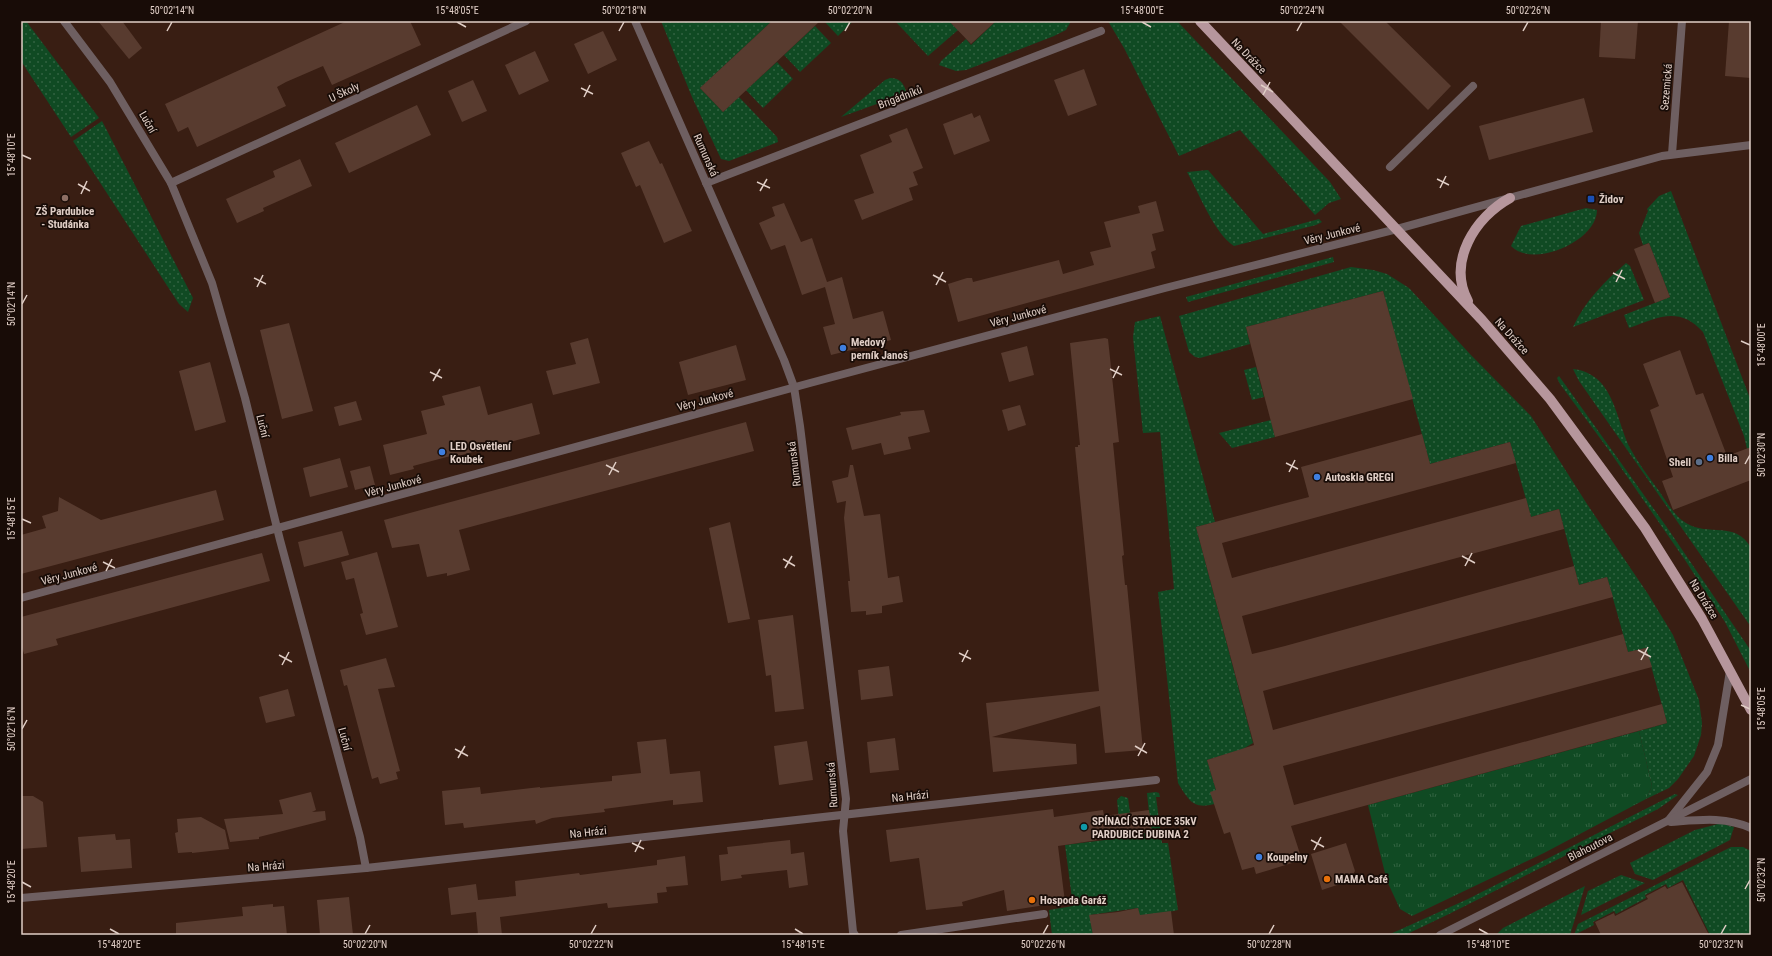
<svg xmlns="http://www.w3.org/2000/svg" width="1772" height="956" font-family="'Roboto Condensed',sans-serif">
<defs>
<pattern id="grass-dots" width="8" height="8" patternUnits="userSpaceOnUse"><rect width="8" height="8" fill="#104a23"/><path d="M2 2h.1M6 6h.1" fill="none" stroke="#326341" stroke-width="1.8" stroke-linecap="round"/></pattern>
<pattern id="park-tufts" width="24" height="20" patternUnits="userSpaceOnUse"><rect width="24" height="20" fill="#104a23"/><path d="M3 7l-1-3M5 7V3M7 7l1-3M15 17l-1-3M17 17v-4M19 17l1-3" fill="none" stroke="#326341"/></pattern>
</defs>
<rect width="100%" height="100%" fill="#391e13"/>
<g fill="url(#grass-dots)">
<polygon points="21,21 26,21 99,118 71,137 21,61"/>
<polygon points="661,21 772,21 700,88 723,112 739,97 777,137 778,142 729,161 721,159 692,97"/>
<polygon points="824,21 853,21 838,36"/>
<polygon points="895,21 949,21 958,30 928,56"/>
<polygon points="996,21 1071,21 1066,30 1054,36 966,70 956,71 939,65 941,61 966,39 971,45"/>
<polygon points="1108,21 1177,21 1330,182 1341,199 1329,203 1315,215 1240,130 1179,156 1124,48"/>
<polygon points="815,26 831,43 800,72 784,55"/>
<polygon points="777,62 793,79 763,108 746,90"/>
<path d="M890 78C899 78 903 82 906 91L904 94 841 117 885 80Z"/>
<polygon points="102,121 193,298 188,312 179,304 73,141"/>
<path d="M1208 170 1263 234 1319 219 1322 222 1316 225 1234 246C1214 233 1199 193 1187 172Z"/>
<path d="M1671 191 1751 401V466L1744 436 1703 332C1679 305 1657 318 1629 328L1624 315 1670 297 1649 243 1643 245 1639 233 1648 211 1647 209 1659 196Z"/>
<path d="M1586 208 1597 210C1597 241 1533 269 1511 246L1521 226Z"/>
<polygon points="1333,257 1334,262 1188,302 1186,297"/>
<path d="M1626 263 1630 266 1644 300 1573 327C1585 301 1604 282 1626 263Z"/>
<polygon points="1351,267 1373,270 1387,274 1409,288 1469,353 1531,416 1587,504 1648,594 1673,635 1699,700 1702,723 1701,735 1694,756 1678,779 1669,788 1646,799 1652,786 1639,731 1667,723 1646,648 1628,652 1607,577 1579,585 1559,509 1531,517 1510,442 1430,464 1383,291 1246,327 1250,344 1200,358 1195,357 1189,352 1179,316"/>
<path d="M1160 316 1215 522 1196 527 1253 743 1243 749 1207 760 1216 790 1214 804C1193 810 1188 799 1178 783L1158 592 1174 589 1160 432 1143 433 1133 337 1135 322Z"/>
<polygon points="1256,367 1264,397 1252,400 1244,370"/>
<path d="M1573 369C1614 374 1615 417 1630 448 1638 463 1649 477 1659 491 1667 502 1674 516 1686 523 1708 537 1736 520 1751 548V627L1579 381Z"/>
<polygon points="1559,376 1666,526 1751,651 1751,673 1725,622 1685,560 1608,449 1560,384 1557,378"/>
<polygon points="1271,420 1275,437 1232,448 1219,433"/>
<polygon points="1156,792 1159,793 1160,797 1156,797 1162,843 1168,843 1178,910 1140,918 1138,908 1090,915 1093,935 1052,935 1049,910 1073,906 1065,845 1121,838 1117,800 1121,796 1128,798 1133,835 1151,832 1147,793"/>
<polygon points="1675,794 1678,795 1658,809 1449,914 1405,935 1388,935 1468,899"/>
<polygon points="1718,824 1723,824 1734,827 1730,840 1653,880 1635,874 1630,863 1695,830"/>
<polygon points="1731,847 1743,847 1751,851 1751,935 1710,935 1683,880 1668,888 1666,884 1645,895 1646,898 1616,914 1614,911 1593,922 1594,925 1574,935 1578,924"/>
<polygon points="1621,875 1645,883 1581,915 1588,891"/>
<polygon points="1585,886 1570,935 1496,935 1503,928"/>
</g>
<polygon fill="url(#park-tufts)" points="1639,731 1652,786 1646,799 1544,853 1412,916 1400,909 1387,881 1368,805"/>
<g fill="#583b2f">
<polygon points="98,21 122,21 142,48 129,59"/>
<polygon points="347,21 410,21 421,45 332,85 323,66 286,82 277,87 286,106 197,147 188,127 178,132 165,104"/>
<polygon points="772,21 820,21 723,112 700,88"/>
<polygon points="949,21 996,21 971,44"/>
<polygon points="1339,21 1385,21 1451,86 1428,110"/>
<polygon points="1601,21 1638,21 1635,59 1599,57"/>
<polygon points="1729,21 1751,21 1751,78 1725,76"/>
<polygon points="603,31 617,60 588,74 574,44"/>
<polygon points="535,51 549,81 519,95 505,65"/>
<polygon points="1084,69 1097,105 1068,116 1054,80"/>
<polygon points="473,80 487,111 462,122 448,91"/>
<polygon points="1584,98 1593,132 1489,160 1479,126"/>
<polygon points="417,105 431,135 349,173 335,143"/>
<polygon points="972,113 974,118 980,115 990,141 954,155 943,124"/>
<polygon points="907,128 923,168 913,172 918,185 909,188 913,200 862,220 854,200 874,193 860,155 892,142 889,135"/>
<polygon points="649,141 660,164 662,163 692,231 664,243 640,185 636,187 621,153"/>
<polygon points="300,159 312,186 263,208 264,211 237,223 226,199 275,177 273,171"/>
<polygon points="1156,201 1164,231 1152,234 1156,250 1151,252 1155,268 958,322 948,284 967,278 972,278 973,282 1059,260 1063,274 1094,265 1090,252 1111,247 1104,222 1140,213 1138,206"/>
<polygon points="784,203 801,242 812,238 827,282 842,277 853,319 883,311 891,340 831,355 823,327 835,324 825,287 802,295 785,245 771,250 759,223 775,216 772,207"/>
<polygon points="1649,243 1670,297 1655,303 1634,249"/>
<polygon points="1383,291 1413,399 1275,437 1246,327"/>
<polygon points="289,323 313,411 282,419 260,330"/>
<polygon points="588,338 600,383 553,395 546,371 576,364 570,343"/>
<polygon points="1105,338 1108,339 1119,442 1113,443 1124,555 1122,556 1125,585 1127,585 1143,750 1105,753 1100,706 992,737 1076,744 1077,764 993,772 986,703 1099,691 1075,447 1078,447 1078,445 1080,445 1070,343"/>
<polygon points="736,345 746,380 688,395 679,362"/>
<polygon points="1027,346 1034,375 1009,382 1001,353"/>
<polygon points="1680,350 1696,395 1703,393 1727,456 1751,447 1751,480 1673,510 1662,481 1673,477 1650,410 1659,406 1643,364"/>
<polygon points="210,362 226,422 195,431 179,371"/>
<polygon points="480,386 488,415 532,403 540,434 458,456 458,454 413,466 414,469 390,475 383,445 427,434 421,411 445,405 442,396"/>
<polygon points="356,401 362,420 339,426 334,407"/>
<polygon points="1020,405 1026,425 1008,431 1002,410"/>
<polygon points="924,410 930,432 908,437 911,449 884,455 881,443 852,450 846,428 901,415 900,412"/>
<polygon points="746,422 754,451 459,530 470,570 447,576 447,573 427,577 419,544 392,548 384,520"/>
<polygon points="1422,434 1430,464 1510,442 1516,463 1222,543 1232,578 1526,498 1531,517 1559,509 1564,529 1242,616 1252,654 1285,646 1574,566 1579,585 1607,577 1613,597 1263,691 1273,730 1623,634 1628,652 1646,648 1652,667 1283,766 1294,805 1662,704 1667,723 1291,826 1302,860 1256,874 1254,867 1242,870 1230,832 1224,834 1210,792 1216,790 1207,760 1254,745 1196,527 1309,497 1301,467"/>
<polygon points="340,458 348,487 310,497 303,468"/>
<polygon points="850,465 853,465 864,516 880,514 888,578 899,576 903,602 882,606 882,613 866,615 866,611 851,612 848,581 850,581 844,518 846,501 837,503 832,481 848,477"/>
<polygon points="370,466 375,485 355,490 350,471"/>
<polygon points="216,490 224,520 21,574 21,535 46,528 42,516 58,511 59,497 101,520"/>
<polygon points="730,522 750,619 728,623 709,528"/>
<polygon points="342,531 349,555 304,567 298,542"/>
<polygon points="377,552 398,627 366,635 360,614 363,613 354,578 346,580 341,562"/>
<polygon points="262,553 270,581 56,639 58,645 24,654 21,644 21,617"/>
<polygon points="793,615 804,709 775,712 771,675 766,676 758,620"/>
<polygon points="386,658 395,687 378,689 400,771 396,772 398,779 380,784 378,777 372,779 347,685 344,686 340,670"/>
<polygon points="889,666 893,696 861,700 858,670"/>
<polygon points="288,689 295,716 266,723 259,697"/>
<polygon points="895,738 899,770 870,773 867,742"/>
<polygon points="666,739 670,774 700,771 703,802 673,805 673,800 604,809 605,812 552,818 536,824 535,820 464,828 463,823 445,825 442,791 480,787 481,794 540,787 540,788 612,781 612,776 641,773 637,742"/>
<polygon points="807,741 813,780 779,785 774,746"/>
<polygon points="311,792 316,810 312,812 325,811 326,820 259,837 259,839 230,842 224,819 283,814 279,800"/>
<polygon points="21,796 33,796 43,802 47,847 21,849"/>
<polygon points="1053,809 1054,817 1103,810 1104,816 1149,810 1152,832 1058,846 1065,902 1007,911 1004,890 962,902 963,906 926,910 919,858 890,862 886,830"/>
<polygon points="201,817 225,830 229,849 192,853 192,852 178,853 175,833 178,832 177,819"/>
<polygon points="115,834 116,840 130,839 132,868 81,872 78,837"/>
<polygon points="790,840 791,854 804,852 808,885 789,888 787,870 741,875 742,878 721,881 719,855 728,854 727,847"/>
<polygon points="1346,843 1355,871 1349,881 1322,890 1311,854"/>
<polygon points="685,856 688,885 666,887 667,892 657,893 658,903 608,908 607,903 500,917 502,935 478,935 476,912 451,915 448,888 476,884 478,900 516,896 515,881 579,873 580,875 657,865 657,860"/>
<polygon points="1682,882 1709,935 1601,935 1595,922 1614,913 1615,916 1648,899 1646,896 1665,886 1667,889"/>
<polygon points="349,897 353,935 320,935 317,900"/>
<polygon points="273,904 273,907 284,906 287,935 176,935 176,923 243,916 242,907"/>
<polygon points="1138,908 1140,915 1171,911 1174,935 1093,935 1089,915 1118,912"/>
</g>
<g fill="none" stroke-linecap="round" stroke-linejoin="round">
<g stroke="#6e5f61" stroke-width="8">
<polyline points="64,21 110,82 171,183 212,283 245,398 280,540 360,837 366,868"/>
<polyline points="635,21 784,360 794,387 800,426 846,799 843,831 853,932 855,935"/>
<polyline points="1672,154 1682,21"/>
<polyline points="1390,167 1473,86"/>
<polyline points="171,183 526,21"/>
<polyline points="706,183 1101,31"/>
<polyline points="21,598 810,383 1165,288 1397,229 1662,156 1751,145"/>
<polyline points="1668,821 1707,772 1718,745 1730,671"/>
<path d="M1671 822C1698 820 1725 816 1751 828"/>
<polyline points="21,898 366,868 1156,780"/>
<polyline points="901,935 1044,914"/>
<polyline points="1440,935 1751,779"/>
</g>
<g stroke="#b6969c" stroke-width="10">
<polyline points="1200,21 1482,320 1550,399 1645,528 1702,619 1751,710"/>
<path d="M1468 301C1447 262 1475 217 1510 198"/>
</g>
</g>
<path fill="none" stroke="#e0cec6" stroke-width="1.5" d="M457 22 466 27M1142 22 1151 27M167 31 172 22M619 31 624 22M845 31 850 22M1297 31 1302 22M1523 31 1528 22M1261 85 1273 92M581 88 593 94M1263 95 1270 82M584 97 590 85M22 155 31 159M1437 179 1449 185M757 182 770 188M78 184 90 191M1440 188 1446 176M760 191 767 179M81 194 87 181M1613 273 1625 279M933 275 946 282M254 278 266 284M1616 282 1622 270M936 285 943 272M257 287 263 275M22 304 27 295M1741 341 1750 345M1110 369 1122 375M430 372 442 378M1113 378 1119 366M433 381 440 369M1286 463 1298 469M1745 464 1750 455M606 465 619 472M1289 472 1295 460M609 475 616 462M22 519 31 523M1462 556 1475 563M783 559 795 566M103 562 115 568M1465 566 1472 553M785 568 792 556M106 571 112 559M1638 650 1651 657M959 653 971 659M279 655 292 662M1641 660 1648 647M962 662 968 650M282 665 289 652M1741 705 1750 709M22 729 27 720M1135 746 1147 753M455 749 468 756M1138 756 1145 743M458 758 465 746M1311 840 1324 847M632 843 644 849M1314 850 1321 837M635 852 641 840M22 882 31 887M1745 889 1750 880M110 929 119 934M795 929 803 934M1479 929 1488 934M365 934 370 925M591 934 596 925M1043 934 1048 925M1269 934 1274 925M1721 934 1726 925"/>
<circle fill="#8d6e63" stroke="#180c07" stroke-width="1.5" cx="65" cy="198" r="4"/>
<rect fill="#1a4fb4" stroke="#180c07" stroke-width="1.5" x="1587" y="195" width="8" height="8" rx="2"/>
<g fill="#3f7fe0" stroke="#180c07" stroke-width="1.5">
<circle cx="843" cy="348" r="4"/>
<circle cx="442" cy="452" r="4"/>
<circle cx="1710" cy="458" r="4"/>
<circle cx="1317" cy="477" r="4"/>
<circle cx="1259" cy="857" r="4"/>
</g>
<circle fill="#5c6f8a" stroke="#180c07" stroke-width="1.5" cx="1699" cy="462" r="4"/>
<circle fill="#0f9aa8" stroke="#180c07" stroke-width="1.5" cx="1084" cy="827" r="4"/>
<g fill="#e8710a" stroke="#180c07" stroke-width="1.5">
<circle cx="1327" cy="879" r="4"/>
<circle cx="1032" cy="900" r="4"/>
</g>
<g text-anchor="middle" stroke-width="3.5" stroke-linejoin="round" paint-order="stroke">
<g font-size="11" fill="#e0cec6" stroke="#180c07">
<text transform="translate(1249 56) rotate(46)" y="4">Na Drážce</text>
<text transform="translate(1666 87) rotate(-85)" y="4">Sezemická</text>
<text transform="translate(344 92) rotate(-25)" y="4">U Školy</text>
<text transform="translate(900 97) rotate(-21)" y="4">Brigádníků</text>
<text transform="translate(148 122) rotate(60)" y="4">Luční</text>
<text transform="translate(706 155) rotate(66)" y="4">Rumunská</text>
<text transform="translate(1332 234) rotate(-14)" y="4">Věry Junkové</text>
<text transform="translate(1018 316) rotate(-15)" y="4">Věry Junkové</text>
<text transform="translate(1512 336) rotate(48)" y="4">Na Drážce</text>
<text transform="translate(705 400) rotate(-15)" y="4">Věry Junkové</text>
<text transform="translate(263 426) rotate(76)" y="4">Luční</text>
<text transform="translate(794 464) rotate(-97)" y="4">Rumunská</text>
<text transform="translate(393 486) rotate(-15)" y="4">Věry Junkové</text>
<text transform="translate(69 574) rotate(-15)" y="4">Věry Junkové</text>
<text transform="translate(1704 599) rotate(58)" y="4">Na Drážce</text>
<text transform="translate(345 739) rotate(75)" y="4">Luční</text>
<text transform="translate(832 785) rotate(-94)" y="4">Rumunská</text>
<text transform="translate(910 796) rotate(-6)" y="4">Na Hrázi</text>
<text transform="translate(588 832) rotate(-6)" y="4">Na Hrázi</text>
<text transform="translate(1590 847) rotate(-27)" y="4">Blahoutova</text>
<text transform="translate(266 866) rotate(-5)" y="4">Na Hrázi</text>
</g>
<g font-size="11" font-weight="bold" fill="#e0cec6" stroke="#180c07" text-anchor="start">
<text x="1599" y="203">Židov</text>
<text x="65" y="215" text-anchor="middle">ZŠ Pardubice<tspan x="65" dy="13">- Studánka</tspan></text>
<text x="851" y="346">Medový<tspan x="851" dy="13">perník Janoš</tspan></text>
<text x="450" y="450">LED Osvětlení<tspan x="450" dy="13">Koubek</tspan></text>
<text x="1718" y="462">Billa</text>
<text x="1691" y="466" text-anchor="end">Shell</text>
<text x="1325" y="481">Autoskla GREGI</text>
<text x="1092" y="825">SPÍNACÍ STANICE 35kV<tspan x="1092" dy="13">PARDUBICE DUBINA 2</tspan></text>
<text x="1267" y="861">Koupelny</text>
<text x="1335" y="883">MAMA Café</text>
<text x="1040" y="904">Hospoda Garáž</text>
</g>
</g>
<rect width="1772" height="956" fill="none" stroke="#180c07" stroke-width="44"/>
<rect x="22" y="22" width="1728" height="912" fill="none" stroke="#e0cec6" stroke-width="1.5"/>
<g font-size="10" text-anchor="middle" fill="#e0cec6">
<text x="172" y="14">50°02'14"N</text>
<text x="457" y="14">15°48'05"E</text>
<text x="624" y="14">50°02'18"N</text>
<text x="850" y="14">50°02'20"N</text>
<text x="1142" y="14">15°48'00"E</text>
<text x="1302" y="14">50°02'24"N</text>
<text x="1528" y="14">50°02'26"N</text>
<text transform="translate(11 155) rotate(-90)" y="4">15°48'10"E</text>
<text transform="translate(11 304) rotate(-90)" y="4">50°02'14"N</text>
<text transform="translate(1761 345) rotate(-90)" y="4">15°48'00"E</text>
<text transform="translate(1761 455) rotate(-90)" y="4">50°02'30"N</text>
<text transform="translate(11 519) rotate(-90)" y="4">15°48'15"E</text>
<text transform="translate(1761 709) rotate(-90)" y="4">15°48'05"E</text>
<text transform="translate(11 729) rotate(-90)" y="4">50°02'16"N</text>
<text transform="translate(1761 880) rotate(-90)" y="4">50°02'32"N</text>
<text transform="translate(11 882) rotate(-90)" y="4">15°48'20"E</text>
<text x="119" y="948">15°48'20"E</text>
<text x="365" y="948">50°02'20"N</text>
<text x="591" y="948">50°02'22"N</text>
<text x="803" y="948">15°48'15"E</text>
<text x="1043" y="948">50°02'26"N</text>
<text x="1269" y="948">50°02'28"N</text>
<text x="1488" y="948">15°48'10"E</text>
<text x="1721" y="948">50°02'32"N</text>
</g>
</svg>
